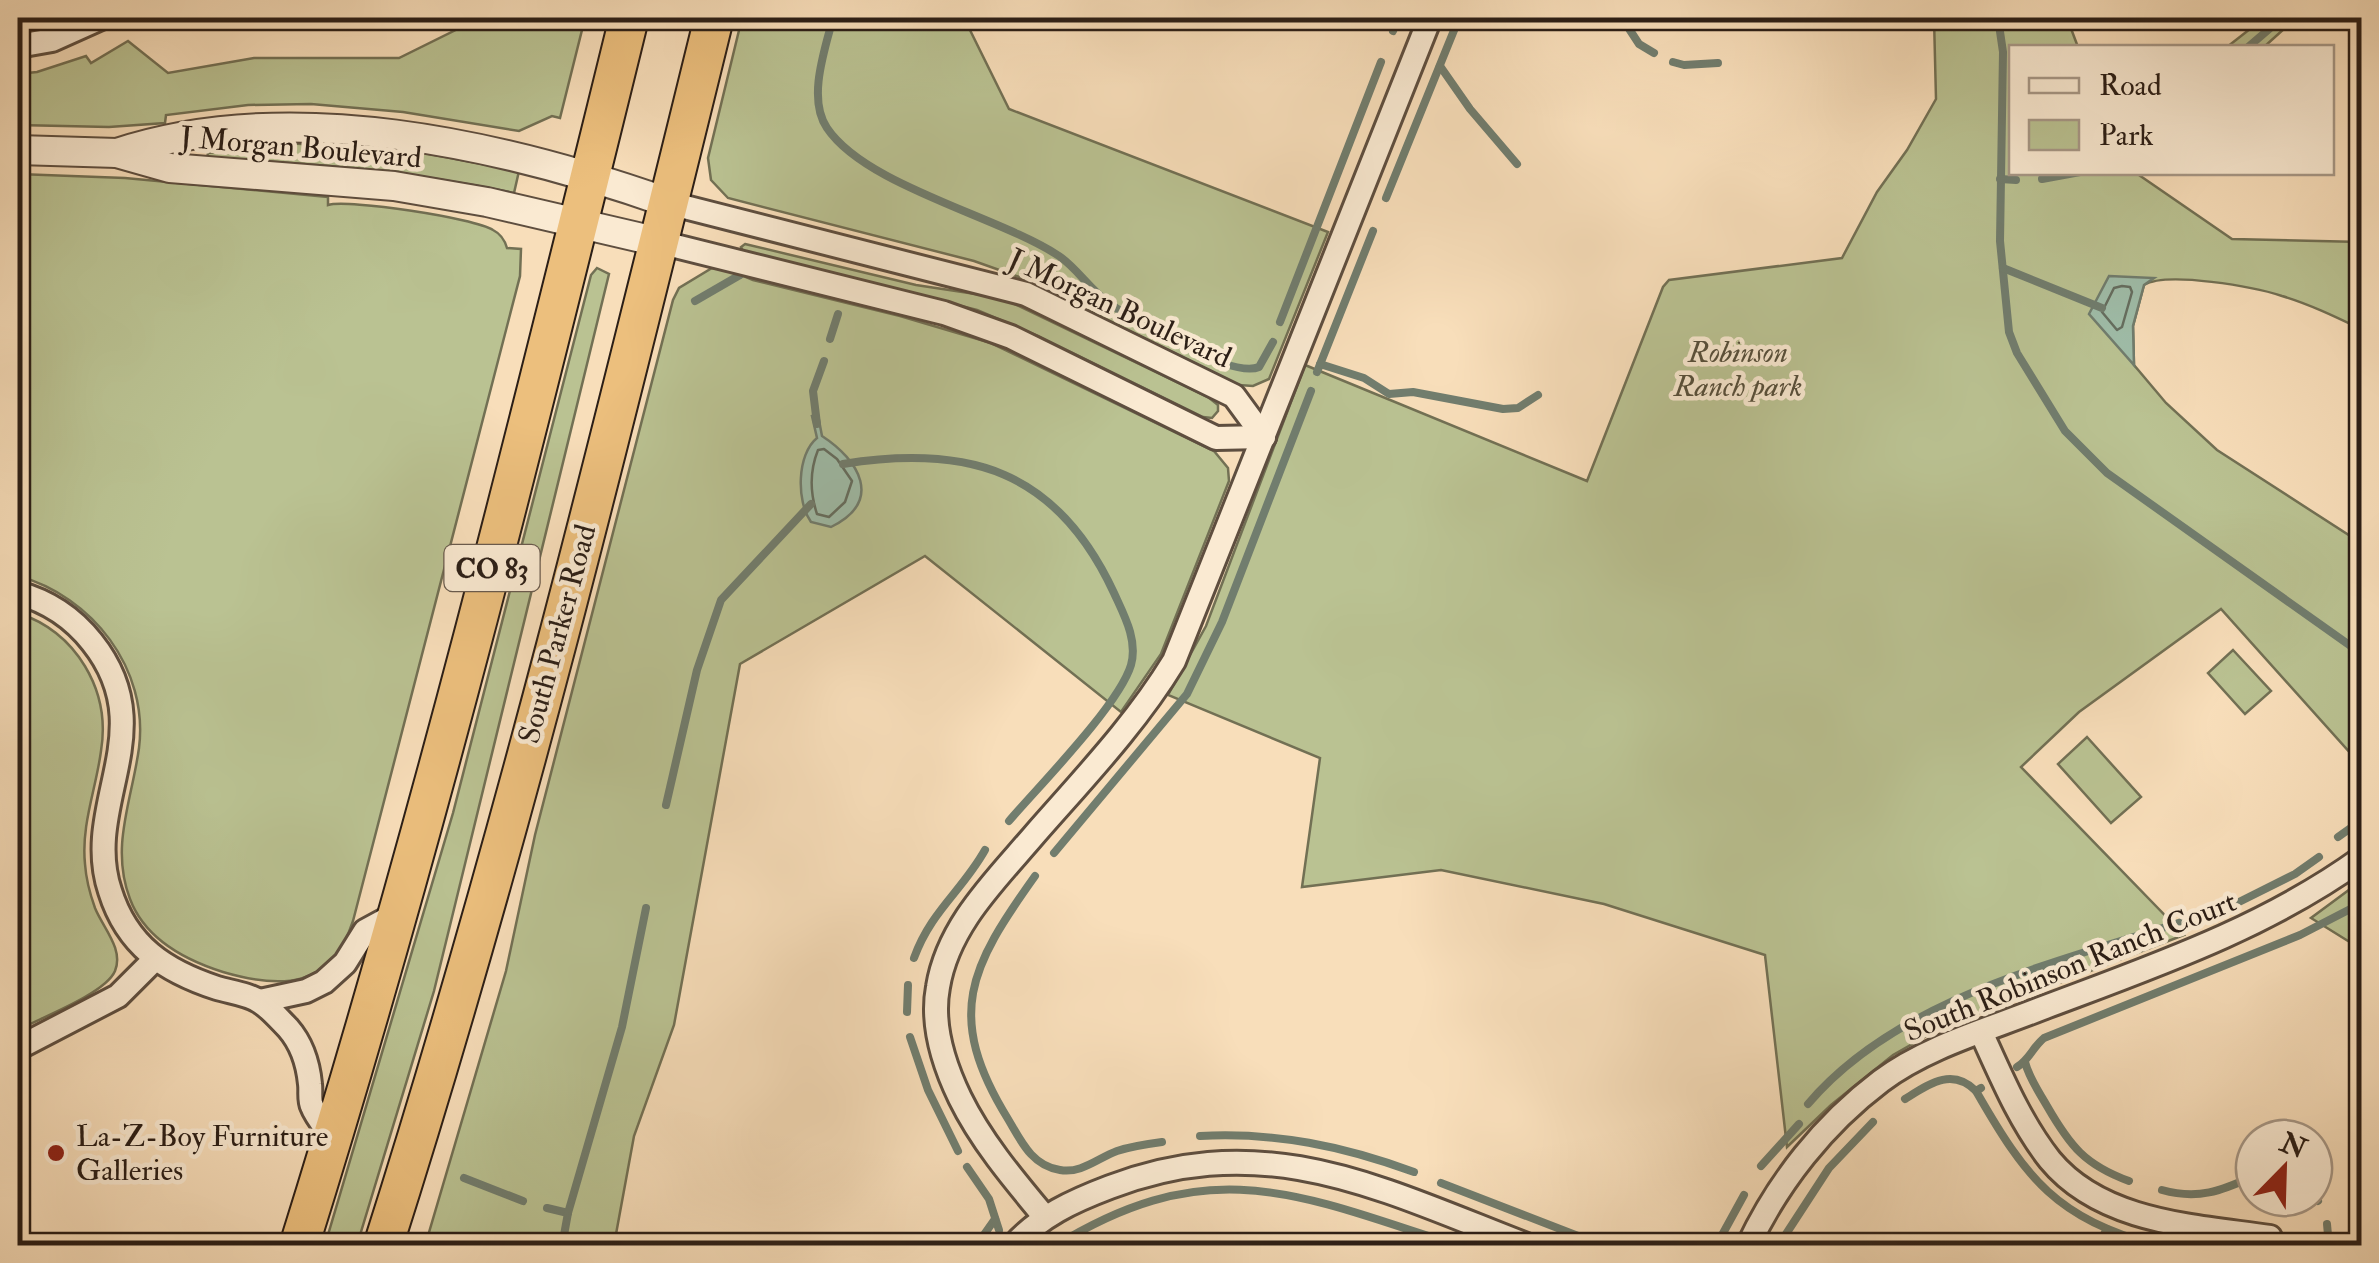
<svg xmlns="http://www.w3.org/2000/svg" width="2379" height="1263" font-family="'IM FELL Double Pica',serif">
<rect width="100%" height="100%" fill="#f8deba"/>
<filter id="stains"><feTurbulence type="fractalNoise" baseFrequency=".002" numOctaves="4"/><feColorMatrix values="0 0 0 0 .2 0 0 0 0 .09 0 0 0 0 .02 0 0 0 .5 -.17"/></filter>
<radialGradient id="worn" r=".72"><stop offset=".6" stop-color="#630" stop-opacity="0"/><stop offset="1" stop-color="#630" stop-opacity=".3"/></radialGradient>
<g fill="#bac292" stroke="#727054" stroke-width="2.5">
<polygon points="480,18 585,18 560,118 552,116 519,131 403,112 311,104 248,105 166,115 165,123 109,127 18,125 18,74 37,72 86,56 91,63 128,41 168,73 254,58 399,58"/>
<polygon points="742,18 964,18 1009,109 1328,232 1269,379 1253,386 1239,385 1022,278 974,261 728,198 711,180 708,158"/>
<path d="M1934 18H2067L2078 47 2012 48V172L2136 173 2232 239 2361 242V329C2336 317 2309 304 2282 296 2255 287 2167 271 2144 285L2133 326 2134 365 2166 403 2217 450 2361 543V765L2221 609 2079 712 2021 767 2184 935 1939 1029 1893 1055 1831 1105 1787 1147 1765 955 1604 904 1441 870 1302 887 1320 758 1168 695 1206 626 1305 365 1587 481 1663 287 1669 280 1842 258 1877 192 1907 150 1936 99Z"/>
<polygon points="2264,18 2296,18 2264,47 2227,47"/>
<path d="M284 143 408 150 519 171 514 193C412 171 311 163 207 158L208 153Z"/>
<path d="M18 174 125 178 328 197V205C348 199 475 218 493 230 501 234 505 241 507 248L521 249 520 276 353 921C331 989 281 989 223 972 185 960 145 939 130 899 110 847 132 800 139 748 149 669 92 596 18 576Z"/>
<polygon points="745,244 916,285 1002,298 1208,397 1218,405 1218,411 1212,418 1203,417 1038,336 977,310 743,251 741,247"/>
<polygon points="597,268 609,274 434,991 357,1245 325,1245 453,813 591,275"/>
<polygon points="712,268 727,269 753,280 900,316 991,343 1214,451 1228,468 1229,481 1161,654 1121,712 925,556 740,664 674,1025 634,1136 614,1245 425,1246 506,971 535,835 673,300 679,288"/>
<path d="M18 613C76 632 111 690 101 751 96 789 81 825 85 864 86 879 90 894 95 908 103 928 124 949 115 971 105 994 40 1018 18 1030Z"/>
<polygon points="2233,650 2271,691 2245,714 2208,673"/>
<polygon points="2087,737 2141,797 2111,823 2058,764"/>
<polygon points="2361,881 2361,949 2311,918"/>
</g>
<g fill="#9fbda9" stroke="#717d6e" stroke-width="2.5">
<polygon points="2109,276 2154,278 2144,285 2133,326 2134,365 2089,314"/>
<path d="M818 415 822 436C859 460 884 501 831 527L811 522C796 501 797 454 817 438L812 416Z"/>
</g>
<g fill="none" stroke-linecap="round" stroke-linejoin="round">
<g stroke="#656e60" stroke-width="2.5">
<polygon points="2122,286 2130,287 2132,292 2122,327 2117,330 2102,312 2114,288"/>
<path d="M824 449 837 459 852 481 845 502 829 517 817 514C810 493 810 470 818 450Z"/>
</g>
<g stroke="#717d6e" stroke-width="8">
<path d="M833 18C825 49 807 99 827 128 866 186 998 216 1059 256 1078 269 1090 290 1109 303 1133 321 1232 379 1259 367L1273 342"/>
<polyline points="1622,18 1639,44 1654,53"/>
<polyline points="1998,18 2003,52 2000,241 2009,332 2017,353 2065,431 2107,473 2362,654"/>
<polyline points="1393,31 1398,18"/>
<polyline points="2247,48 2282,18"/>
<polyline points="1673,62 1684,65 1718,63"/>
<polyline points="1440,66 1470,109 1517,164"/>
<polyline points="2000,179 2016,180"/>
<polyline points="2042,179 2080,172"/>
<polyline points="1386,198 1459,18"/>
<polyline points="2003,268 2102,308"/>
<polyline points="695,301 740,275"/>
<polyline points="1280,322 1381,62"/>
<polyline points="830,339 838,314"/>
<polyline points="1320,364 1364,378 1389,394 1413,392 1503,409 1518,408 1538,395"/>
<polyline points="1317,372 1373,231"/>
<polyline points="817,424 813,391 824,361"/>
<path d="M843 464C969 444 1057 470 1114 593 1124 615 1138 640 1131 665 1119 705 1039 786 1009 821"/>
<polyline points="666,805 697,670 721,600 811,504"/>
<polyline points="2338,837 2362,820"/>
<polyline points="1054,853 1187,694 1222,622 1311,391"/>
<path d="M1035 876C970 967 944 1015 1008 1119 1021 1141 1032 1166 1060 1170 1081 1174 1098 1158 1117 1151 1132 1146 1147 1144 1162 1142"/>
<polyline points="2239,902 2295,874 2319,857"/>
<path d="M914 958C931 911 962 891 985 850"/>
<polyline points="907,1012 908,985"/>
<polyline points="910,1037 928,1090 958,1151"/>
<path d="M2025 1062C2029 1078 2039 1092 2047 1106 2070 1146 2085 1165 2129 1181"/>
<path d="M2017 1067C2029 1060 2033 1047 2044 1038L2300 935 2362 903"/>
<path d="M1976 1091C2027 1180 2056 1218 2158 1246"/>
<path d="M1905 1099C1929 1084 1952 1067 1976 1091L1981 1088"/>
<path d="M1808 1104C1902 993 2073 959 2206 914"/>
<path d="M1200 1136C1276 1132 1343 1146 1414 1172"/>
<polyline points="1761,1166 1799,1124"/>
<polyline points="967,1167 989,1199 999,1230"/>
<polyline points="464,1178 523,1201"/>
<polyline points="1441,1183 1604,1246"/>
<path d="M2162 1190C2198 1200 2221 1191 2254 1176"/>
<polyline points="2314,1196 2318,1201"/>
<polyline points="547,1208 568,1213"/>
<polyline points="2327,1224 2329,1246"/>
<polyline points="1786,1234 1829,1168 1873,1122"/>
<polyline points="562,1246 568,1213 622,1027 646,908"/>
<polyline points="976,1246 995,1219"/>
<path d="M1055 1246C1200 1157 1285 1188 1434 1238"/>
<polyline points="1716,1246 1744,1195"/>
<polyline points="2097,1246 2107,1229"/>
</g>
<defs>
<g id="minor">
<polyline points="18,46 52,40 101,18"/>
<polyline points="669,203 1026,294 1234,396 1264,437"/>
<polyline points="659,242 944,313 1011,337 1216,438 1264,437"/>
<path d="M18 593C47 601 73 618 92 642 163 731 81 804 110 891 127 946 165 971 217 988 230 992 249 994 260 1002 270 1008 280 1020 288 1028 302 1044 308 1063 310 1084 311 1091 309 1100 312 1106 316 1117 326 1128 333 1138"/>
<polyline points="260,1001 306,991 324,982 345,963 365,931 400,912"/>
<path d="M1981 1032C2001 1076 2020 1122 2050 1160 2102 1223 2195 1226 2270 1237"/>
<polyline points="18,1048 118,996 154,960"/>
<path d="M1044 1216C1014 1180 981 1141 960 1098 944 1065 931 1024 938 987 948 925 996 880 1035 834 1084 778 1135 725 1174 661L1430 18"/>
<path d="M1013 1246C1040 1216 1073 1201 1110 1187 1267 1127 1383 1190 1529 1246"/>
<path d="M1748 1246C1778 1182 1824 1124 1881 1081 1926 1047 1987 1030 2040 1009 2151 967 2264 929 2362 858"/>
</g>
<g id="tertiary">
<polyline points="18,150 117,153 170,168 394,186 487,202 659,242"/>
<path d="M117 153C290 96 502 144 669 203"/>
</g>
<g id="trunk">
<path d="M299 1246C426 841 528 429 629 18"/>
<path d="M383 1246C512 842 613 429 714 18"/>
</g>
</defs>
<use href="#minor" stroke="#5e4e3f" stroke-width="28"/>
<use href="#tertiary" stroke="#5e4e3f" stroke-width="32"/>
<use href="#trunk" stroke="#2b1e16" stroke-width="42"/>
<use href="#minor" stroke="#faead2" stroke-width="22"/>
<use href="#tertiary" stroke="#faead2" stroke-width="28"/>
<use href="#trunk" stroke="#ecbf7d" stroke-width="38"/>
</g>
<circle fill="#8f2418" stroke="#faead2" stroke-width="4" cx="56" cy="1153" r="10"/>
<g text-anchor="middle" stroke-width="9" stroke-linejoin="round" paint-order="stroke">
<rect fill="#faead2" stroke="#695b4e" stroke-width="2.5" x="444.5" y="545" width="95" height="46" rx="8"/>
<g font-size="28" font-weight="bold" fill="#2b1e16">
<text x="492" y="578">CO 83</text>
</g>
<g font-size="30" fill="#2b1e16" stroke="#faead2">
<text transform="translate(301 147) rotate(5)" y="10">J Morgan Boulevard</text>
<text transform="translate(1120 308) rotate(25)" y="10">J Morgan Boulevard</text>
<text transform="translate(557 634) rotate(-75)" y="10">South Parker Road</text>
<text transform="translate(2070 966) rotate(-22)" y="10">South Robinson Ranch Court</text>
</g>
<g font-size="30" font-style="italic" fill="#564f3b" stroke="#faead2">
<text x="1738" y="362">Robinson<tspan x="1738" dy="34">Ranch park</tspan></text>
</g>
<g font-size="30" fill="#2b1e16" stroke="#faead2" text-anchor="start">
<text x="76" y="1146">La-Z-Boy Furniture<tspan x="76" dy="34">Galleries</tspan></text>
</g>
</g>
<rect width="2379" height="1263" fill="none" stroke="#f8deba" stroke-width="60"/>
<rect x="20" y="20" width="2339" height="1223" fill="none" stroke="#2b1e16" stroke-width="5"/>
<rect x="30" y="30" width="2319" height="1203" fill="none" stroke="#2b1e16" stroke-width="2.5"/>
<rect x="2009" y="45" width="325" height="130" fill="#faead2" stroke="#a79887" stroke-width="2.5"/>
<rect x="2029" y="78" width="50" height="15" fill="#faead2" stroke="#a79887" stroke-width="2.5"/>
<text x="2099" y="95" font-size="30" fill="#2b1e16">Road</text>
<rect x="2029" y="120" width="50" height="30" fill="#bac292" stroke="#a79887" stroke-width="2.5"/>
<text x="2099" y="145" font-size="30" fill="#2b1e16">Park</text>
<g transform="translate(2284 1168) rotate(23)"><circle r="48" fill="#faead2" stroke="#a79887" stroke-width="2.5"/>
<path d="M0-8L18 38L0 25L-18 38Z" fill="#8f2418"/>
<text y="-15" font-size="28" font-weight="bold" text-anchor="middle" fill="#2b1e16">N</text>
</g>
<rect width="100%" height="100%" filter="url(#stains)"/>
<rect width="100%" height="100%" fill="url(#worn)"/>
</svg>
